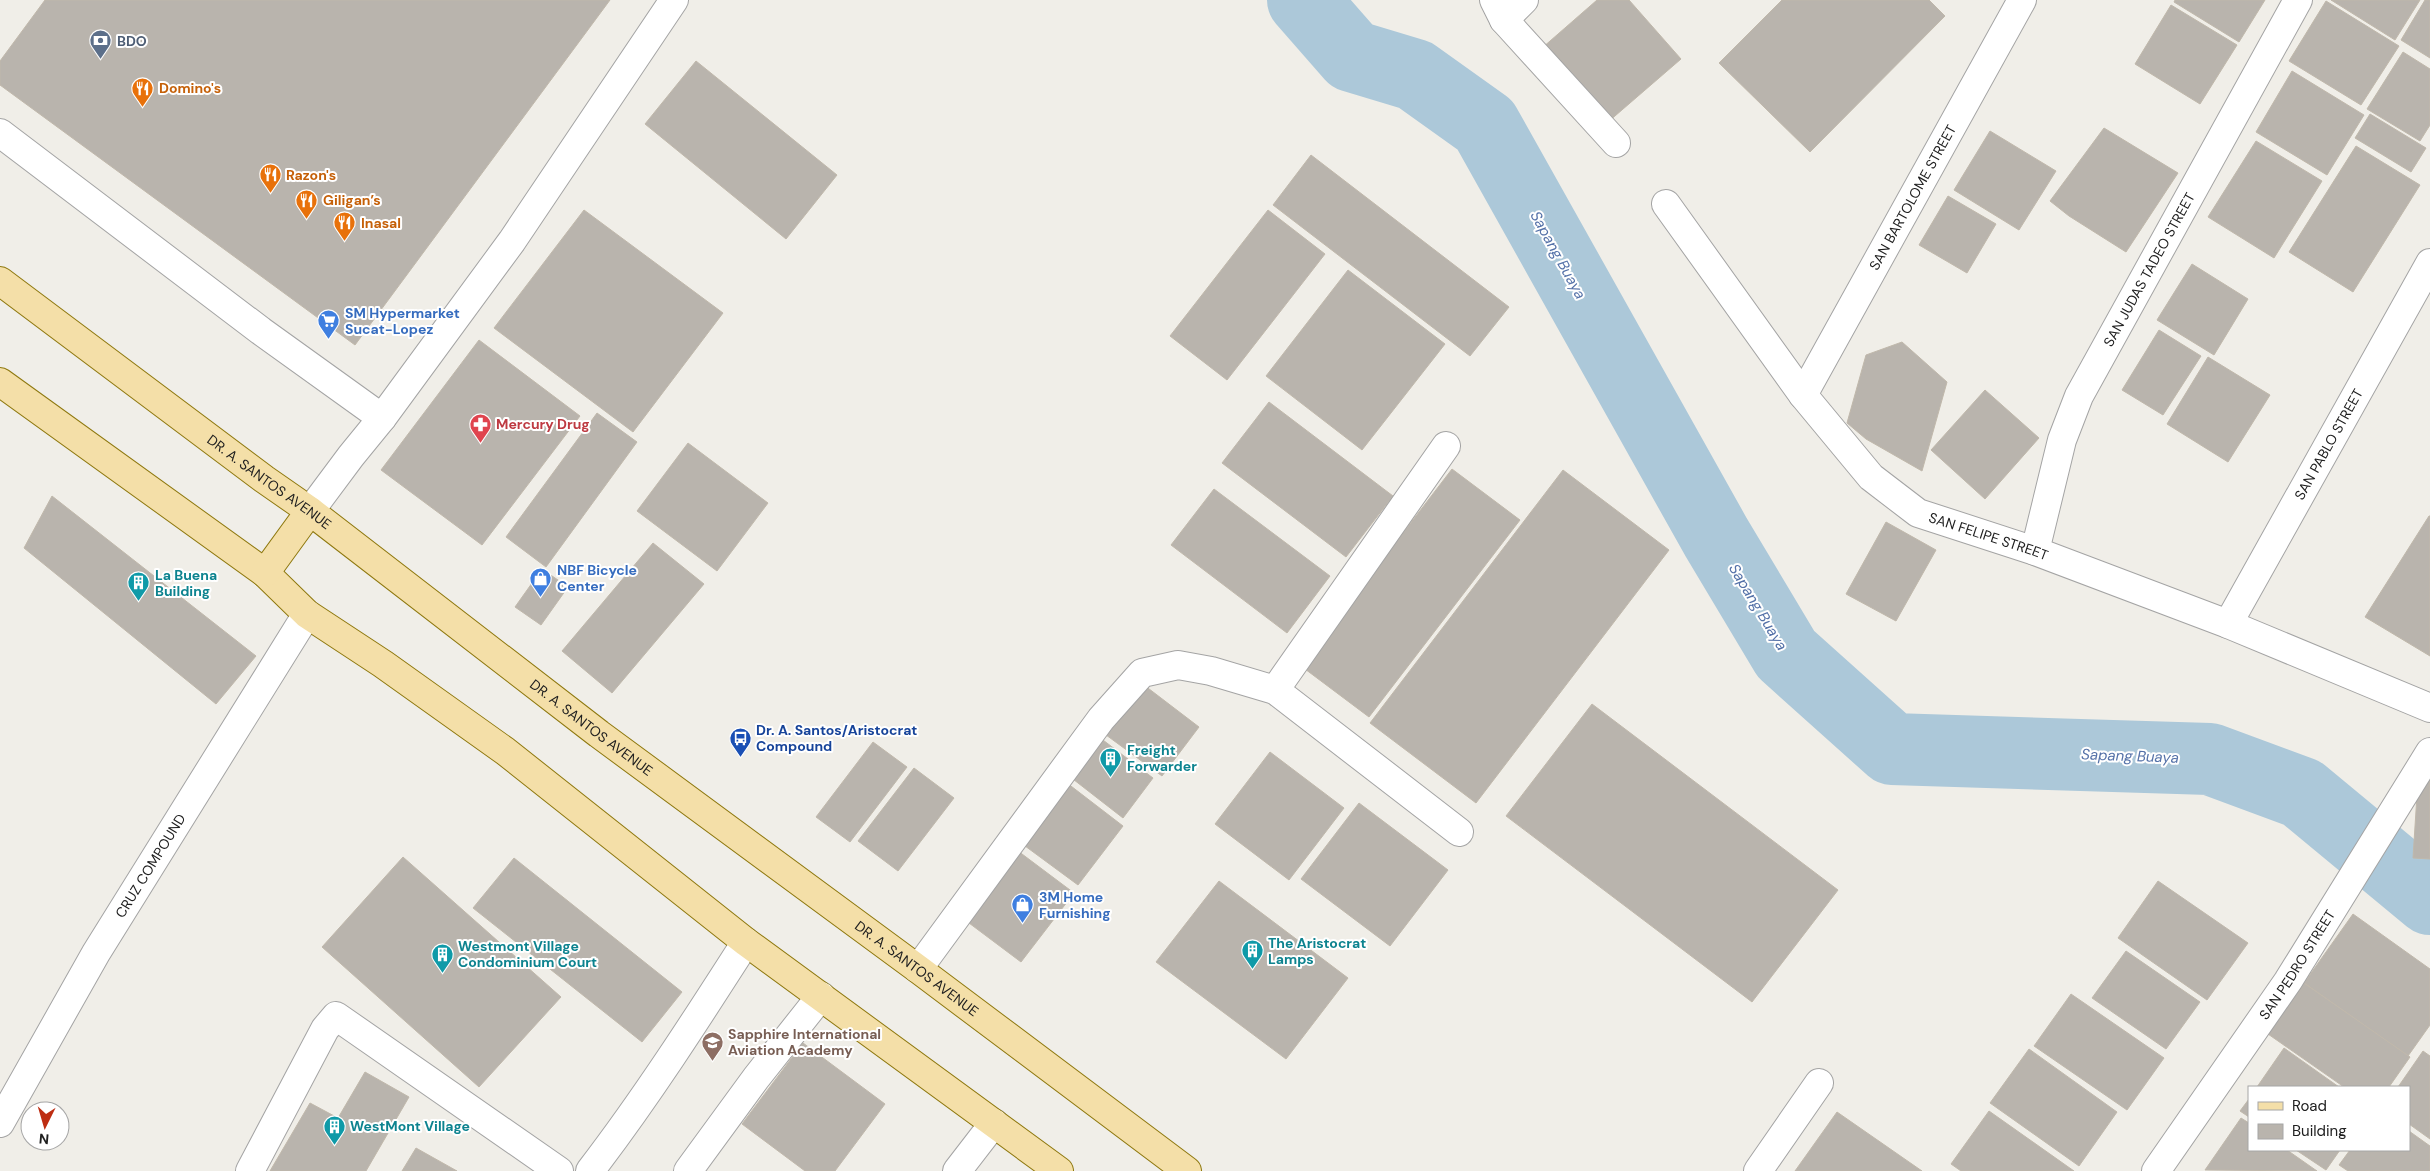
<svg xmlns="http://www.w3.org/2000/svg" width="2430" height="1171" font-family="'DM Sans',sans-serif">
<rect width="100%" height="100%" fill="#f0eee8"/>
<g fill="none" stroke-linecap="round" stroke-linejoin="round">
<polyline stroke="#acc8d9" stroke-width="72" points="1303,0 1352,56 1415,75 1485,125 1716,537 1786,654 1892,749 2210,759 2302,793 2430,899"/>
</g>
<g fill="#b9b4ad" stroke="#c0b8ab">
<polygon points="45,0 610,0 355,345 0,85 0,61"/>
<polygon points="1597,0 1629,0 1681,59 1608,122 1542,48"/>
<polygon points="1782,0 1929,0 1945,16 1810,152 1719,63"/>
<polygon points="2175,0 2265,0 2239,42 2174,2"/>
<polygon points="2331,0 2420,0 2395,40"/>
<polygon points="2425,0 2430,0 2430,58 2401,40"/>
<polygon points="2326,1 2399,46 2361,105 2289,61"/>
<polygon points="2171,5 2237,45 2200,104 2135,64"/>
<polygon points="2403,52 2430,69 2430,125 2420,141 2367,109"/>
<polygon points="696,61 837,175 786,239 645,124"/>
<polygon points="2292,71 2364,115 2327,175 2256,132"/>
<polygon points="2370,114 2426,148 2411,172 2355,138"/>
<polygon points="2104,128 2178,173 2126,252 2069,216 2050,201"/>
<polygon points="1990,131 2056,171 2019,230 1954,190"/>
<polygon points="2256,141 2322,181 2274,258 2208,217"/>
<polygon points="2356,146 2420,185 2353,292 2289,252"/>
<polygon points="1311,155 1509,307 1470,356 1273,205"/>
<polygon points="1948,196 1996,224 1967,273 1919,245"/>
<polygon points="584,210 723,313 633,432 494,328"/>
<polygon points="1268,210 1325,254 1227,380 1170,336"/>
<polygon points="2192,264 2248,299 2214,355 2157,320"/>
<polygon points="1348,270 1445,344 1362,450 1266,376"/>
<polygon points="2159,330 2201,356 2163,415 2122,390"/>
<polygon points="479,340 580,416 482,545 381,470"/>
<polygon points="1902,342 1947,382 1922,471 1866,439 1847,423 1866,355"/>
<polygon points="2208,357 2270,395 2228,462 2167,424"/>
<polygon points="1985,390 2039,438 1985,499 1931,450"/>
<polygon points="1269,402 1393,496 1346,557 1222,463"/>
<polygon points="597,413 637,442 546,567 506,537"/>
<polygon points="688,443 768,503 717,571 637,511"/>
<polygon points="1452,469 1520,520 1369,717 1301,666"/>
<polygon points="1563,470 1669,550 1476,803 1370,723"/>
<polygon points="1214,489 1330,576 1287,633 1171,545"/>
<polygon points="52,496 256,656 216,704 24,548"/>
<polygon points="2429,516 2430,516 2430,656 2365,617"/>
<polygon points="1886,522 1936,550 1896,621 1846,594"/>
<polygon points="653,543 704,584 612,693 562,651"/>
<polygon points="542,569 568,587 541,625 515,607"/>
<polygon points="1140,682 1199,727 1162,776 1102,732"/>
<polygon points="1592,704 1838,890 1752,1002 1506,816"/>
<polygon points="1099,737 1153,778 1123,818 1069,776"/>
<polygon points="873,742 907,767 850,842 816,817"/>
<polygon points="1270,752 1344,808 1289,880 1215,824"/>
<polygon points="914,768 954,798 898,871 858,841"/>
<polygon points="2418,779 2430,780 2430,859 2413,858"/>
<polygon points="1067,783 1123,826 1078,885 1021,843"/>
<polygon points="1359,803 1448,870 1390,946 1301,879"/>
<polygon points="1018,851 1074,893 1021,962 965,920"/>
<polygon points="403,857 561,997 479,1087 322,947"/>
<polygon points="514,858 682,992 642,1042 473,908"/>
<polygon points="1219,881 1348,978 1286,1059 1156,962"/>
<polygon points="2158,881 2248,943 2207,1000 2118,938"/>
<polygon points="2353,914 2430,969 2430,1025 2408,1056 2304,983"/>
<polygon points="2126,951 2200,1002 2166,1049 2092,998"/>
<polygon points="2304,983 2410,1057 2389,1087 2344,1087 2268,1034"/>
<polygon points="2071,994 2164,1058 2127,1110 2034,1046"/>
<polygon points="803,1043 885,1104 835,1171 805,1171 742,1124"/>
<polygon points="2284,1048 2339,1087 2257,1087"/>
<polygon points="2029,1049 2117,1112 2079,1166 1990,1103"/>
<polygon points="2423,1051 2430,1056 2430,1139 2409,1124 2409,1087 2398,1087"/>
<polygon points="365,1072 409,1097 366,1171 270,1171 310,1103 338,1118"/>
<polygon points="2249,1099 2249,1117 2240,1111"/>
<polygon points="1989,1111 2074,1171 1961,1171 1951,1164"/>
<polygon points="1837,1112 1922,1171 1795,1171"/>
<polygon points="2241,1118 2249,1123 2249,1150 2287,1150 2317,1171 2205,1170"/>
<polygon points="2409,1131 2430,1146 2430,1171 2348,1171 2339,1165 2350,1150 2409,1150"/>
<polygon points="416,1148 457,1171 402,1171"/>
<polygon points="2296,1150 2340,1150 2326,1170"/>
</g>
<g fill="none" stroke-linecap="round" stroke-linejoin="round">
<defs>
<g id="minor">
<polyline points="1494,0 1504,20 1616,143"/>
<polyline points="1504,20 1524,0"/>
<polyline points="0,133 261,331 382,418"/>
<path id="s1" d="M1666 204 1803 395 1871 477 1918 513 2035 551 2228 624 2430 708"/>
<path id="s2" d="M1803 395 2022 0"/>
<polyline points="310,511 351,456 382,418 512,241 674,0"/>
<path id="s3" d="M2035 551 2062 440 2079 396 2298 0"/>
<path id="s4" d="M2228 624 2430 263"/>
<polyline points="1275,690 1446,446"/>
<polyline points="918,969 1101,719 1142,673 1178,665 1211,671 1275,690 1459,832"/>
<path id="s5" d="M0 1123 96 953 307 614"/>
<polyline points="250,1171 325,1029 336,1016 559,1171"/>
<path d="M590 1171C646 1098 696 1020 746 942"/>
<polyline points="688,1171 756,1078 821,996"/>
<polyline points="957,1171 994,1123"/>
<polyline points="1758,1171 1819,1083"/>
<path id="s6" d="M2156 1171 2288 981 2430 752"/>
</g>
<g id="major">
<path id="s7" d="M0 281 264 479 310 511 599 734 918 969 1187 1171"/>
<polyline points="0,382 265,573 307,614 383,664 505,751 746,942 1059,1171"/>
<polyline points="265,573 310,511"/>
</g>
</defs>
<use href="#minor" stroke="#a4a4a4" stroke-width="30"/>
<use href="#major" stroke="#8e780e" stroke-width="30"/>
<use href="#minor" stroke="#fff" stroke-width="28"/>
<use href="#major" stroke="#f4dfa8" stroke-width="28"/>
</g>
<defs>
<symbol id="bank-pin" viewBox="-11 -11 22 30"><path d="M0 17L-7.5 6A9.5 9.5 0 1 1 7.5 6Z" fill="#5c6f8a" stroke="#fff"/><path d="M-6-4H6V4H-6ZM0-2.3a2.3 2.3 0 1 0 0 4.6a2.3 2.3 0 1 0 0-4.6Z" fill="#fff"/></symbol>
<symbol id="restaurant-pin" viewBox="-11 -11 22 30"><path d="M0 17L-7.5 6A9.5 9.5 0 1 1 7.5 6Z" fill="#e8710a" stroke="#fff"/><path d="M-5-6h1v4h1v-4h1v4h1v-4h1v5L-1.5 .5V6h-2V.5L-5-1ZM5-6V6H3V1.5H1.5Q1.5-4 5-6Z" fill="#fff"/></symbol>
<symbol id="supermarket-pin" viewBox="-11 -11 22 30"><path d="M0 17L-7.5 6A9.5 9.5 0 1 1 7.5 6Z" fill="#3f7fe0" stroke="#fff"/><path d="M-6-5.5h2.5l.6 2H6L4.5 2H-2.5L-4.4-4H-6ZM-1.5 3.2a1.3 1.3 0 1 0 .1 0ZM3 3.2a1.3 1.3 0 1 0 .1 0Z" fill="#fff"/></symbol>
<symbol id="pharmacy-pin" viewBox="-11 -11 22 30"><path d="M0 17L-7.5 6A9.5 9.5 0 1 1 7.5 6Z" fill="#e0444e" stroke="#fff"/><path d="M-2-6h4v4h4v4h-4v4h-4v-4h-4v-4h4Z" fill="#fff"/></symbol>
<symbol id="shop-pin" viewBox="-11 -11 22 30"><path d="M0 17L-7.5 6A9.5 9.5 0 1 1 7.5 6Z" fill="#3f7fe0" stroke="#fff"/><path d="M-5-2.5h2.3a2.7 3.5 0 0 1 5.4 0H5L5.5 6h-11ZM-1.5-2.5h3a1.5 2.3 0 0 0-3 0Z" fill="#fff"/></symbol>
<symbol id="building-pin" viewBox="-11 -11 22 30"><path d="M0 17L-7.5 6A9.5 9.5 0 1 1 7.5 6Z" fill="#0f9aa8" stroke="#fff"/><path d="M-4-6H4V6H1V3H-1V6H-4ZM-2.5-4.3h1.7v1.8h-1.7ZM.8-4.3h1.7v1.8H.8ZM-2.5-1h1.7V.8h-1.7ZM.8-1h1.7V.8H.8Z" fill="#fff"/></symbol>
<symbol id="bus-pin" viewBox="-11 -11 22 30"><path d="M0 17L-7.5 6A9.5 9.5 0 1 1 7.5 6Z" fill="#1a4fb4" stroke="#fff"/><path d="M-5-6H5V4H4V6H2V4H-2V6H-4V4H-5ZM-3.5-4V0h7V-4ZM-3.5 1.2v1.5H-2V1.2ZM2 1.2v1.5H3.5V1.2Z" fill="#fff"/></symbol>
<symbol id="school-pin" viewBox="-11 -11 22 30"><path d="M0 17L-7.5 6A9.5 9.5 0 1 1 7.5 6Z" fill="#8d6e63" stroke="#fff"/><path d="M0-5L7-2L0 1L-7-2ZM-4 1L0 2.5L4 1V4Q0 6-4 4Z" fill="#fff"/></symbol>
</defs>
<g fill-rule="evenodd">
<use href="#bank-pin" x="88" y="28" width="25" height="34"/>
<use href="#restaurant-pin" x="130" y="76" width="25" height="34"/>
<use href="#restaurant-pin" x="258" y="162" width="25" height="34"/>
<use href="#restaurant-pin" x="294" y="188" width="25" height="34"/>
<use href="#restaurant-pin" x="332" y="210" width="25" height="34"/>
<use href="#supermarket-pin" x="316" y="308" width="25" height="34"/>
<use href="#pharmacy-pin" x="468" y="412" width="25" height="34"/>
<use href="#shop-pin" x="528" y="566" width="25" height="34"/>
<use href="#building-pin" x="126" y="570" width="25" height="34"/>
<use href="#bus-pin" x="728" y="726" width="25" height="34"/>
<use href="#building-pin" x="1098" y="746" width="25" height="34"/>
<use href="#shop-pin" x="1010" y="892" width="25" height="34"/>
<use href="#building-pin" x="1240" y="938" width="25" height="34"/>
<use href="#building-pin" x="430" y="942" width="25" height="34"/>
<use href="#school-pin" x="700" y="1030" width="25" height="34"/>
<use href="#building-pin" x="322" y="1114" width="25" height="34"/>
</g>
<g text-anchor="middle" stroke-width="4" stroke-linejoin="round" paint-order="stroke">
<g font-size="14" font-weight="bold" fill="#4e5e75" stroke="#fff" text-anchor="start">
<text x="117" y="46">BDO</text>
</g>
<g font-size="14" font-weight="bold" fill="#c56008" stroke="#fff" text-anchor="start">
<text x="159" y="93">Domino's</text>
<text x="286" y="180">Razon's</text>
<text x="323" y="205">Giligan’s</text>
<text x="361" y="228">Inasal</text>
</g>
<g font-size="14" fill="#202020" stroke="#fff">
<text dy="5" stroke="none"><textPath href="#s2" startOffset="226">SAN BARTOLOME STREET</textPath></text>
<text dy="5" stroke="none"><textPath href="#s3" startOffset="306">SAN JUDAS TADEO STREET</textPath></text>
<text dy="5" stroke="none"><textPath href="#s4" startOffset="206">SAN PABLO STREET</textPath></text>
<text dy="5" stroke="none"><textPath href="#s7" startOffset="336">DR. A. SANTOS AVENUE</textPath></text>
<text dy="5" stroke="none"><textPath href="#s1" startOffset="475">SAN FELIPE STREET</textPath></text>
<text dy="5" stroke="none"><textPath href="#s7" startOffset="741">DR. A. SANTOS AVENUE</textPath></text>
<text dy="5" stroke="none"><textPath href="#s5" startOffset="298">CRUZ COMPOUND</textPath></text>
<text dy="5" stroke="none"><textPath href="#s6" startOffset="250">SAN PEDRO STREET</textPath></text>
<text dy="5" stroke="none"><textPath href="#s7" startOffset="1146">DR. A. SANTOS AVENUE</textPath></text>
</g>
<g font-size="14" font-weight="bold" fill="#366cbe" stroke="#fff" text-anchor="start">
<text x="345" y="318">SM Hypermarket<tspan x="345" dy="16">Sucat-Lopez</tspan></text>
<text x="557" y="575">NBF Bicycle<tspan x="557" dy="16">Center</tspan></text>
<text x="1039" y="902">3M Home<tspan x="1039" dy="16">Furnishing</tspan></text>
</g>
<g font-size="14" font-weight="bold" fill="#be3a42" stroke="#fff" text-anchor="start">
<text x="496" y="429">Mercury Drug</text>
</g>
<g font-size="14" font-weight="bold" fill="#0d838f" stroke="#fff" text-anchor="start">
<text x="155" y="580">La Buena<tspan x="155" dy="16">Building</tspan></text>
<text x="1127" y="755">Freight<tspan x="1127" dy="16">Forwarder</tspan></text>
<text x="1268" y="948">The Aristocrat<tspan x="1268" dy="16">Lamps</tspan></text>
<text x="458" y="951">Westmont Village<tspan x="458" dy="16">Condominium Court</tspan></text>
<text x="350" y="1131">WestMont Village</text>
</g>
<g font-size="14" font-weight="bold" fill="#164399" stroke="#fff" text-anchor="start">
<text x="756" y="735">Dr. A. Santos/Aristocrat<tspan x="756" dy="16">Compound</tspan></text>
</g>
<g font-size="14" font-weight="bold" fill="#785e54" stroke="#fff" text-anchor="start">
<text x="728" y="1039">Sapphire International<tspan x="728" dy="16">Aviation Academy</tspan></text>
</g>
<g font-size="15" font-style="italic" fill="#5471a8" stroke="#fff">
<text transform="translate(1558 255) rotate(61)" y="5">Sapang Buaya</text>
<text transform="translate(1758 607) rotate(59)" y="5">Sapang Buaya</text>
<text transform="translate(2130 756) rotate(2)" y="5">Sapang Buaya</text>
</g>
</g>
<rect x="2248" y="1086" width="162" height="65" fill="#ffffff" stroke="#a6a6a6"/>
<rect x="2258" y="1102" width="25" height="8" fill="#f4dfa8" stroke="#a6a6a6"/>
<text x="2292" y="1111" font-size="15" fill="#202020">Road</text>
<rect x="2258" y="1124" width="25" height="15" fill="#b9b4ad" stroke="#a6a6a6"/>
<text x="2292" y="1136" font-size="15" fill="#202020">Building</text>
<g transform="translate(45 1126) rotate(185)"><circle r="24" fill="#ffffff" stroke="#a6a6a6"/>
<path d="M0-4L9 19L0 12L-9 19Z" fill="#be2d12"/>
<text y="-8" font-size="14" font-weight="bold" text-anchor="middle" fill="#202020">N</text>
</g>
</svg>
